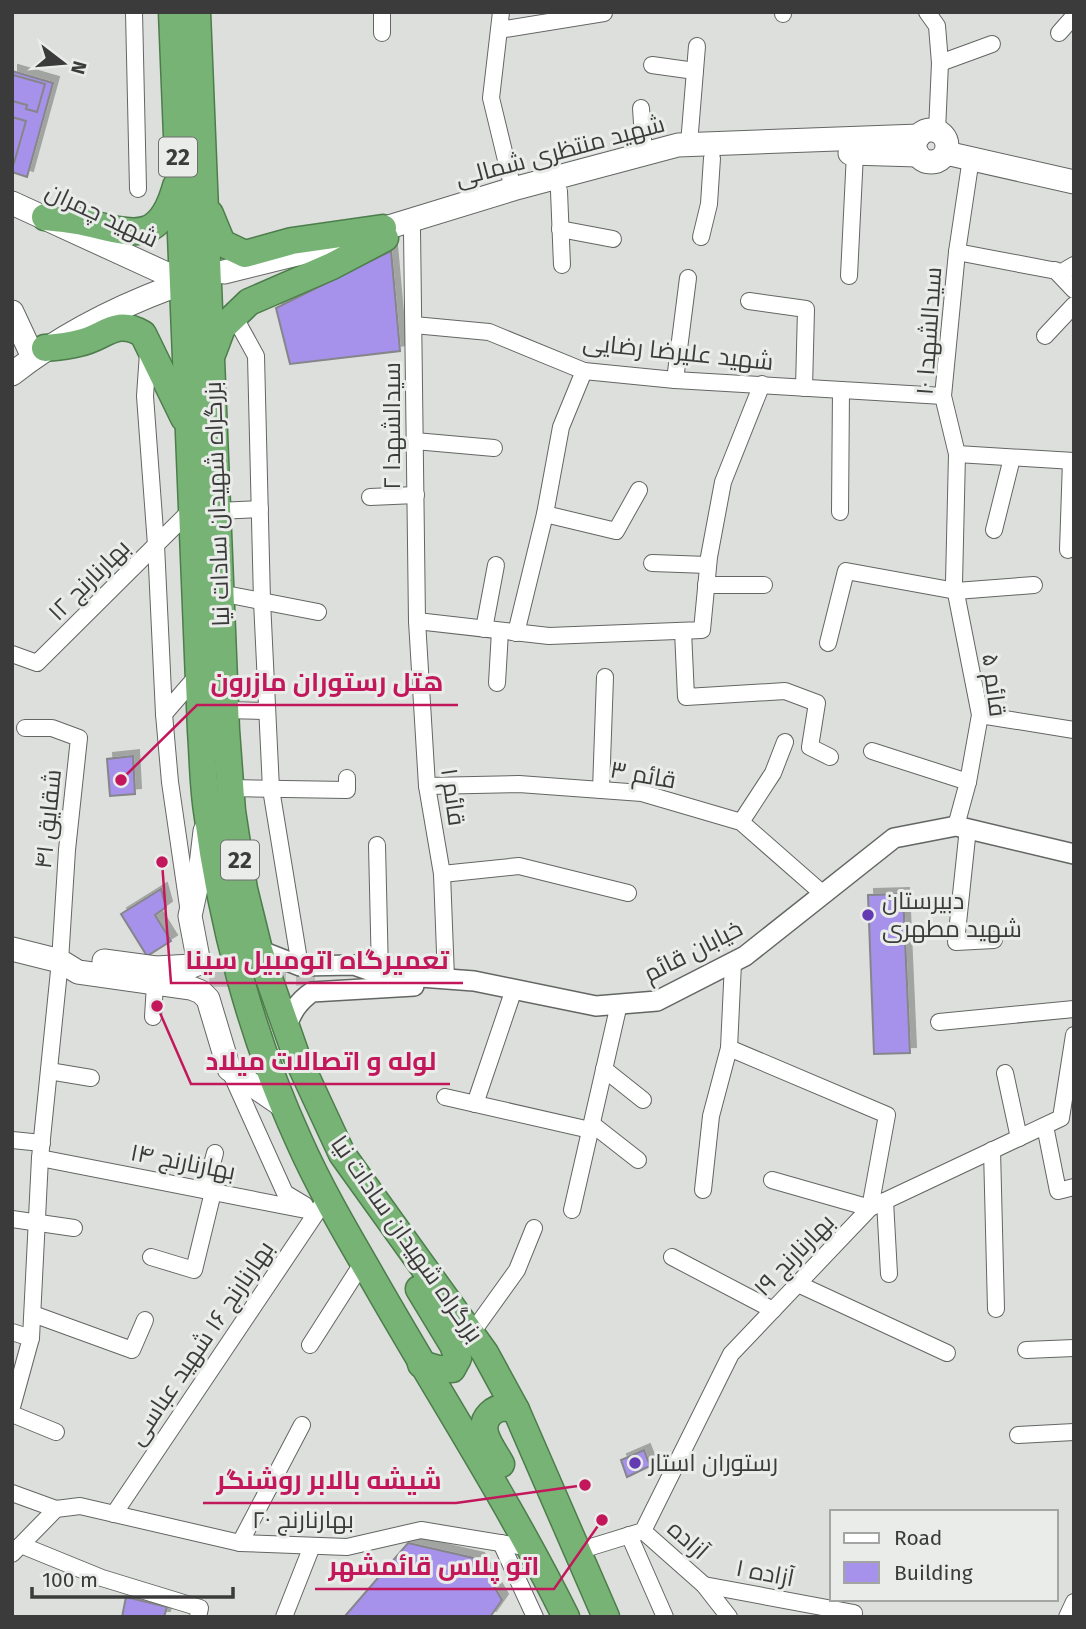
<svg xmlns="http://www.w3.org/2000/svg" width="1086" height="1629" font-family="'Fira Sans',Cairo,sans-serif">
<defs>
<filter id="shadow"><feDropShadow dx="6" dy="-6" stdDeviation="0" flood-color="#0004"/></filter>
</defs>
<rect width="100%" height="100%" fill="#dcdfdc"/>
<g fill="#a792eb" stroke="#86858a" stroke-width="2" filter="url(#shadow)">
<polygon points="12,71 53,83 27,177 12,172"/>
<polygon points="13,75 45,84 37,112 26,109 27,105 12,101"/>
<polygon points="12,117 26,121 14,163 12,162"/>
<polygon points="391,251 400,351 290,364 276,308"/>
<polygon points="133,756 135,794 110,796 107,759"/>
<polygon points="161,889 166,907 155,915 171,941 147,956 121,914"/>
<polygon points="903,894 910,1053 874,1054 868,895"/>
<polygon points="644,1450 650,1466 627,1477 621,1460"/>
<polygon points="408,1543 478,1559 502,1600 490,1617 345,1616"/>
<polygon points="126,1597 167,1607 164,1617 122,1617"/>
</g>
<g fill="none" stroke-linecap="round" stroke-linejoin="round">
<polyline stroke="#bcbebc" stroke-width="19" stroke-dasharray="19 10" stroke-linecap="butt" points="180,978 322,976"/>
<defs>
<g id="minor">
<polyline points="134,12 138,189"/>
<polyline points="382,12 382,33"/>
<polyline points="501,12 491,98 513,189"/>
<polyline points="927,12 937,26 940,63 937,131"/>
<polyline points="783,14 783,12"/>
<polyline points="499,30 604,13"/>
<polyline points="1059,33 1074,16"/>
<polyline points="940,63 992,44"/>
<polyline points="652,65 695,71"/>
<polyline points="641,108 644,153"/>
<polyline points="689,144 697,46"/>
<polyline points="559,191 562,265"/>
<polyline points="560,229 613,239"/>
<polyline points="412,230 417,621 427,786 442,874 446,978"/>
<polyline points="701,237 709,204 712,158"/>
<polyline points="957,252 1062,272 1074,265"/>
<polyline points="1055,270 1074,290"/>
<polyline points="849,276 855,153"/>
<polyline points="749,301 806,309 804,388"/>
<polyline points="234,316 256,356 262,601 271,789 300,966"/>
<polyline points="414,325 489,332 584,371 675,380 943,396"/>
<polyline points="1045,336 1074,305"/>
<polyline points="148,353 145,396 156,545 164,714 170,782 188,906"/>
<polyline points="675,380 688,278"/>
<polyline points="415,441 494,448"/>
<polyline points="957,454 1074,461"/>
<polyline points="370,497 416,495"/>
<polyline points="217,511 260,509"/>
<polyline points="840,512 841,390"/>
<polyline points="545,514 616,531 639,490"/>
<polyline points="994,530 1012,458"/>
<polyline points="1068,550 1071,461"/>
<polyline points="652,563 708,565"/>
<polyline points="706,585 764,585"/>
<polyline points="220,593 318,612"/>
<polyline points="417,621 549,636 702,630 709,557 723,482 762,384"/>
<polyline points="484,629 496,565"/>
<polyline points="683,631 686,697 785,691 817,703 810,747 830,757"/>
<polyline points="516,633 545,514 561,427 584,371"/>
<polyline points="828,643 846,571 956,591 1034,585"/>
<polyline points="12,654 37,663 191,510"/>
<polyline points="497,683 500,631"/>
<polyline points="225,710 267,711"/>
<polyline points="164,714 197,676"/>
<polyline points="980,715 1074,730"/>
<polyline points="872,751 968,782"/>
<polyline points="427,786 519,784 642,793 741,822 822,893"/>
<polyline points="230,788 347,790 347,778"/>
<polyline points="601,790 605,677"/>
<polyline points="741,822 773,773 785,742"/>
<polyline points="956,826 968,782 980,715 954,583 957,454 943,396 957,252 971,158"/>
<polyline points="968,828 956,942 994,940"/>
<polyline points="377,845 380,974"/>
<polyline points="442,874 519,866 628,893"/>
<polyline points="153,1017 155,984"/>
<polyline points="939,1022 1074,1009"/>
<polyline points="729,1048 887,1115 870,1208 772,1180"/>
<polyline points="229,1069 285,1193 305,1205"/>
<polyline points="604,1069 643,1100"/>
<polyline points="49,1071 91,1078"/>
<polyline points="1005,1073 1019,1138"/>
<polyline points="445,1097 590,1130"/>
<polyline points="475,1104 514,989"/>
<polyline points="592,1124 638,1160"/>
<polyline points="1045,1126 1058,1191 1074,1187"/>
<polyline points="12,1140 42,1143"/>
<polyline points="992,1150 996,1309"/>
<polyline points="40,1158 316,1212"/>
<polyline points="205,1190 215,1153"/>
<polyline points="703,1190 711,1116 729,1048 733,963"/>
<polyline points="885,1201 889,1274"/>
<polyline points="572,1210 619,1004"/>
<polyline points="12,1219 74,1228"/>
<polyline points="151,1257 194,1270 213,1192"/>
<polyline points="672,1257 773,1310"/>
<polyline points="798,1284 947,1353"/>
<polyline points="33,1314 132,1350 145,1320"/>
<polyline points="12,1332 31,1338"/>
<polyline points="471,1334 517,1270 534,1228"/>
<polyline points="310,1345 363,1262"/>
<polyline points="1026,1350 1074,1348"/>
<polyline points="12,1407 31,1338 40,1158 60,961 67,850 79,738 52,728 25,728"/>
<polyline points="12,1414 56,1432"/>
<polyline points="1018,1435 1074,1432"/>
<polyline points="12,1493 56,1509"/>
<polyline points="114,1514 327,1197"/>
<polyline points="643,1531 704,1585 729,1617"/>
<polyline points="629,1535 665,1617"/>
<polyline points="240,1543 302,1425"/>
<polyline points="501,1543 535,1617"/>
<polyline points="21,1545 102,1578 200,1608 198,1617"/>
<polyline points="578,1551 643,1531 731,1354 870,1208 1061,1118 1074,1035"/>
<polyline points="12,1554 56,1509 80,1506 240,1543 347,1547 421,1530 531,1548"/>
<polyline points="704,1585 854,1613 853,1617"/>
<polyline points="284,1617 312,1546"/>
<polyline points="1067,1617 1074,1602"/>
</g>
<g id="tertiary">
<polyline points="259,950 300,966 354,965 380,974 474,981 596,1006 657,1001 745,956 894,838 956,826 1074,854"/>
<path d="M285 1029C292 1013 297 1002 312 992L414 986"/>
</g>
<g id="secondary">
<circle cx="931" cy="146" r="16"/>
<polyline points="850,153 918,155"/>
<polyline points="946,153 1074,182"/>
<polyline points="12,203 169,275"/>
<polyline points="366,234 513,189 678,145 919,136"/>
<polyline points="224,272 333,245"/>
<polyline points="12,312 33,357"/>
<path d="M12 374C60 336 113 309 169 288"/>
<polyline points="12,949 60,961 78,972 191,988 201,992 208,999 229,1069 286,1108"/>
<polyline points="104,961 156,968 192,966 197,964 198,958 190,916 201,865 205,831"/>
</g>
<g id="trunk">
<path d="M172 12 201 731C203 758 203 784 207 811 221 923 252 1038 299 1141 319 1186 344 1229 369 1272 434 1387 507 1498 566 1617"/>
<polyline points="197,12 226,730 232,811 244,889 259,950 296,1055 342,1154 485,1353 516,1410 606,1617"/>
<polyline points="210,214 222,243 245,254 292,241 383,228"/>
<path d="M45 217C55 218 66 219 77 221 127 230 158 251 176 186"/>
<path d="M45 348C56 347 68 346 79 343 105 338 115 317 143 334L184 418"/>
<polyline points="213,352 222,328 249,302 332,266 385,238"/>
<polyline points="419,1289 453,1345 458,1358 452,1369 438,1369 421,1364"/>
<path d="M501 1464C493 1449 475 1429 490 1414 498 1406 507 1407 516 1410"/>
</g>
</defs>
<use href="#minor" stroke="#636663" stroke-width="18"/>
<use href="#tertiary" stroke="#636663" stroke-width="22"/>
<use href="#secondary" stroke="#636663" stroke-width="25"/>
<use href="#trunk" stroke="#4c7d4b" stroke-width="29"/>
<use href="#minor" stroke="#fff" stroke-width="16"/>
<use href="#tertiary" stroke="#fff" stroke-width="19"/>
<use href="#secondary" stroke="#fff" stroke-width="23"/>
<use href="#trunk" stroke="#78b376" stroke-width="26"/>
</g>
<g fill="#633ab2" stroke="#e9ece9" stroke-width="2.5">
<circle cx="868" cy="915" r="7"/>
<circle cx="635" cy="1463" r="7"/>
</g>
<g text-anchor="middle" stroke-width="6" stroke-linejoin="round" paint-order="stroke">
<g fill="#e9ece9" stroke="#6e706e" stroke-width="2">
<rect x="159" y="137.5" width="38" height="39" rx="5"/>
<rect x="221" y="840.5" width="38" height="39" rx="5"/>
</g>
<g font-size="23" font-weight="bold" fill="#3a3b3a">
<text x="178" y="165">22</text>
<text x="240" y="868">22</text>
</g>
<g font-size="24" fill="#3a3b3a" stroke="#e9ece9">
<text transform="translate(560 151) rotate(-15)" y="8">شهید منتظری شمالی</text>
<text transform="translate(102 215) rotate(25)" y="8">شهید چمران</text>
<text transform="translate(929 331) rotate(-86)" y="8">سیدالشهدا ۱۰</text>
<text transform="translate(678 352) rotate(6)" y="8">شهید علیرضا رضایی</text>
<text transform="translate(392 426) rotate(-90)" y="8">سیدالشهدا ۲</text>
<text transform="translate(217 504) rotate(-92)" y="8">بزرگراه شهیدان سادات نیا</text>
<text transform="translate(89 580) rotate(-45)" y="8">بهارنارنج ۱۲</text>
<text transform="translate(994 685) rotate(83)" y="8">قائم ۵</text>
<text transform="translate(643 775) rotate(10)" y="8">قائم ۳</text>
<text transform="translate(453 797) rotate(82)" y="8">قائم ۱</text>
<text transform="translate(48 819) rotate(-84)" y="8">شقایق ۴۱</text>
<text transform="translate(693 951) rotate(-27)" y="8">خیابان قائم</text>
<text transform="translate(183 1162) rotate(11)" y="8">بهارنارنج ۱۴</text>
<text transform="translate(407 1239) rotate(55)" y="8">بزرگراه شهیدان سادات نیا</text>
<text transform="translate(794 1255) rotate(-46)" y="8">بهارنارنج ۱۹</text>
<text transform="translate(201 1343) rotate(-56)" y="8">بهارنارنج ۱۶ شهید عباسی</text>
<text x="303" y="1528">بهارنارنج ۲۰</text>
<text transform="translate(688 1540) rotate(42)" y="8">آزاده</text>
<text transform="translate(765 1573) rotate(11)" y="8">آزاده ۱</text>
</g>
<g font-size="24" fill="#3a3b3a" stroke="#e9ece9" text-anchor="start">
<text x="882" y="909">دبیرستان<tspan x="882" dy="28">شهید مطهری</tspan></text>
<text x="649" y="1471">رستوران استار</text>
</g>
</g>
<path fill="none" stroke="#c2185b" stroke-width="2.5" d="M121 780L197 705H458M162 862L171 983H463M157 1006L191 1084H450M585 1485L456 1503H203M602 1520L554 1589H315"/>
<g fill="#c2185b" stroke="#e9ece9" stroke-width="2.5">
<circle cx="121" cy="780" r="7"/>
<circle cx="162" cy="862" r="7"/>
<circle cx="157" cy="1006" r="7"/>
<circle cx="585" cy="1485" r="7"/>
<circle cx="602" cy="1520" r="7"/>
</g>
<g font-size="26" text-anchor="middle" font-weight="bold" fill="#c2185b" stroke="#e9ece9" stroke-width="6" stroke-linejoin="round" paint-order="stroke">
<text x="327" y="691">هتل رستوران مازرون</text>
<text x="317" y="969">تعمیرگاه اتومبیل سینا</text>
<text x="321" y="1070">لوله و اتصالات میلاد</text>
<text x="329" y="1489">شیشه بالابر روشنگر</text>
<text x="434" y="1575">اتو پلاس قائمشهر</text>
</g>
<rect width="1086" height="1629" fill="none" stroke="#3a3b3a" stroke-width="28"/>
<rect x="830" y="1510" width="228" height="91" fill="#e9ece9" stroke="#a3a5a3" stroke-width="2"/>
<rect x="844" y="1533" width="35" height="10" fill="#ffffff" stroke="#a3a5a3" stroke-width="2"/>
<text x="894" y="1545" font-size="21" fill="#3a3b3a">Road</text>
<rect x="844" y="1562" width="35" height="21" fill="#a792eb" stroke="#a3a5a3" stroke-width="2"/>
<text x="894" y="1580" font-size="21" fill="#3a3b3a">Building</text>
<g transform="translate(63 63) rotate(106)" stroke="#e9ece9" stroke-width="5" paint-order="stroke">
<path d="M0-5L12 26L0 18L-12 26Z" fill="#3a3b3a"/>
<text y="-10" font-size="19" font-weight="bold" text-anchor="middle" fill="#3a3b3a">N</text>
</g>
<path d="M32 1587v10h201v-10" fill="none" stroke="#3a3b3a" stroke-width="3.5"/>
<text x="42" y="1587" font-size="21" fill="#3a3b3a" stroke="#e9ece9" stroke-width="5" paint-order="stroke">100 m</text>
</svg>
